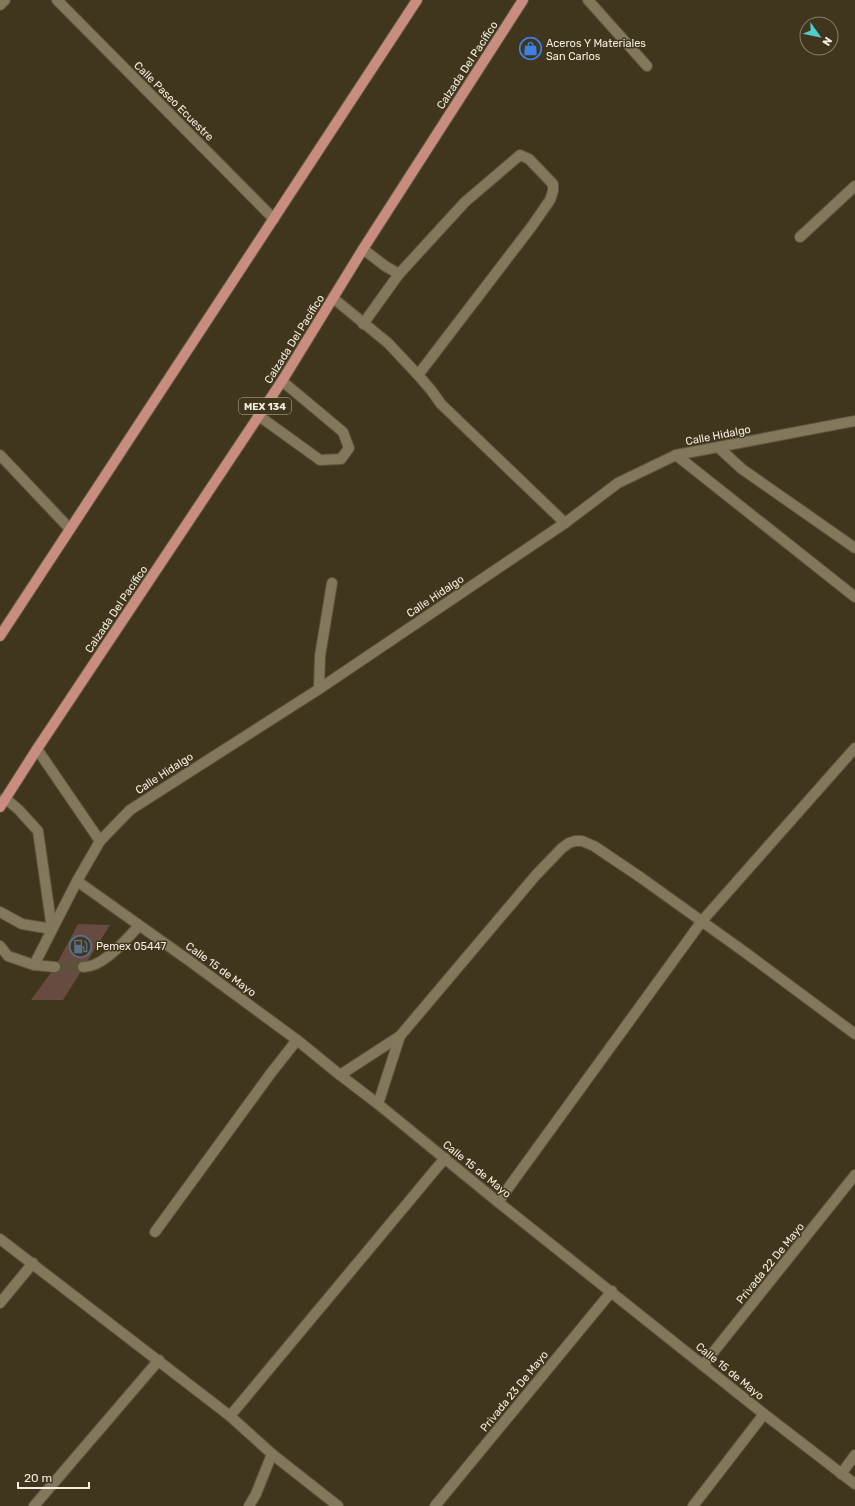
<svg xmlns="http://www.w3.org/2000/svg" width="855" height="1506" font-family="Rubik,sans-serif">
<rect width="100%" height="100%" fill="#40361d"/>
<polygon fill="#674b40" points="78,924 110,925 63,1000 31,1000 55,967"/>
<g fill="none" stroke-linecap="round" stroke-linejoin="round">
<polyline stroke="#5b523a" stroke-width="10" stroke-dasharray="10 5" stroke-linecap="butt" points="55,967 83,967"/>
<defs>
<g id="minor">
<polyline points="57,0 274,219"/>
<polyline points="588,0 647,66"/>
<polyline points="0,5 5,0"/>
<polyline points="800,237 855,186"/>
<polyline points="363,249 385,266 399,274 465,202 520,155 529,159 553,184 553,191 550,200 532,226 418,375 431,390 441,404 565,523"/>
<polyline points="333,298 388,343 418,375"/>
<polyline points="363,324 399,274"/>
<polyline points="259,416 320,460 341,459 349,448 343,432 282,381"/>
<polyline points="718,447 742,469 855,548"/>
<polyline points="0,455 70,529"/>
<polyline points="676,455 855,597"/>
<polyline points="319,689 320,656 332,583"/>
<polyline points="37,749 100,841"/>
<polyline points="77,881 191,962 297,1040 340,1075 378,1104 498,1202 764,1414 855,1484"/>
<polyline points="0,912 22,924 52,929 38,831 19,810 5,798"/>
<polyline points="0,946 8,956 34,965 55,967"/>
<polyline points="34,965 77,881 100,841 130,810 319,689 565,523 618,483 676,455 855,421"/>
<path d="M83 967C104 967 125 940 139 926"/>
<polyline points="340,1075 400,1036 536,875 562,848 569,843 575,841 582,841 594,846 640,877 746,953 855,1034"/>
<polyline points="378,1104 400,1036"/>
<polyline points="498,1202 702,921 855,748"/>
<polyline points="155,1232 271,1073 297,1040"/>
<polyline points="0,1239 230,1416 272,1454 338,1506"/>
<polyline points="0,1303 33,1263"/>
<polyline points="703,1365 855,1175"/>
<polyline points="230,1416 445,1158"/>
<polyline points="841,1474 855,1455"/>
<polyline points="34,1506 159,1360"/>
<polyline points="249,1506 256,1494 272,1454"/>
<polyline points="435,1506 612,1291"/>
<polyline points="693,1506 764,1414"/>
</g>
<g id="major">
<polyline points="0,636 417,0"/>
<polyline points="0,807 37,749 282,381 363,249 523,0"/>
</g>
</defs>
<use href="#minor" stroke="#5c533d" stroke-width="12"/>
<use href="#major" stroke="#5c533d" stroke-width="12"/>
<use href="#minor" stroke="#83775c" stroke-width="10"/>
<use href="#major" stroke="#c98d7f" stroke-width="10"/>
</g>
<defs>
<symbol id="shop-ring" viewBox="-11 -11 22 22"><circle r="9.5" fill="#40361d" stroke="#3f7fe0" stroke-width="1.5"/><path d="M-5-2.5h2.3a2.7 3.5 0 0 1 5.4 0H5L5.5 6h-11ZM-1.5-2.5h3a1.5 2.3 0 0 0-3 0Z" fill="#3f7fe0"/></symbol>
<symbol id="fuel-ring" viewBox="-11 -11 22 22"><circle r="9.5" fill="#40361d" stroke="#5c6f8a" stroke-width="1.5"/><path d="M-5.5-6h7V0h2V4h1.3V-2.5L3-4.5l.8-.8L6-3V5H2.5V1h-1V6h-7ZM-4.2-4.7v3.2H.2V-4.7Z" fill="#5c6f8a"/></symbol>
</defs>
<g fill-rule="evenodd">
<use href="#shop-ring" x="518" y="36" width="25" height="25"/>
<use href="#fuel-ring" x="68" y="934" width="25" height="25"/>
</g>
<g text-anchor="middle" stroke-width="3" stroke-linejoin="round" paint-order="stroke">
<rect fill="#40361d" stroke="#beb7a5" stroke-width="1" x="239" y="398" width="52" height="16" rx="3"/>
<g font-size="10" font-weight="bold" fill="#f4eedf">
<text x="265" y="410">MEX 134</text>
</g>
<g font-size="11" fill="#f4eedf" stroke="#40361d" text-anchor="start">
<text x="546" y="47">Aceros Y Materiales<tspan x="546" dy="13">San Carlos</tspan></text>
<text x="96" y="950">Pemex 05447</text>
</g>
<g font-size="11" fill="#f4eedf" stroke="#40361d">
<text transform="translate(467 65) rotate(-57)" y="4">Calzada Del Pacífico</text>
<text transform="translate(174 101) rotate(45)" y="4">Calle Paseo Ecuestre</text>
<text transform="translate(294 339) rotate(-58)" y="4">Calzada Del Pacífico</text>
<text transform="translate(718 435) rotate(-11)" y="4">Calle Hidalgo</text>
<text transform="translate(435 596) rotate(-34)" y="4">Calle Hidalgo</text>
<text transform="translate(116 609) rotate(-56)" y="4">Calzada Del Pacífico</text>
<text transform="translate(164 773) rotate(-33)" y="4">Calle Hidalgo</text>
<text transform="translate(221 969) rotate(36)" y="4">Calle 15 de Mayo</text>
<text transform="translate(477 1169) rotate(39)" y="4">Calle 15 de Mayo</text>
<text transform="translate(770 1263) rotate(-51)" y="4">Privada 22 De Mayo</text>
<text transform="translate(730 1371) rotate(39)" y="4">Calle 15 de Mayo</text>
<text transform="translate(514 1391) rotate(-51)" y="4">Privada 23 De Mayo</text>
</g>
</g>
<g transform="translate(819 36) rotate(123)"><circle r="19" fill="#40361d" stroke="#88806b"/>
<path d="M0-3L7 15L0 10L-7 15Z" fill="#52cdcf"/>
<text y="-6" font-size="11" font-weight="bold" text-anchor="middle" fill="#f4eedf">N</text>
</g>
<path d="M18 1482v6h71v-6" fill="none" stroke="#f4eedf" stroke-width="2"/>
<text x="24" y="1482" font-size="12" fill="#f4eedf" stroke="#40361d" stroke-width="3" paint-order="stroke">20 m</text>
</svg>
